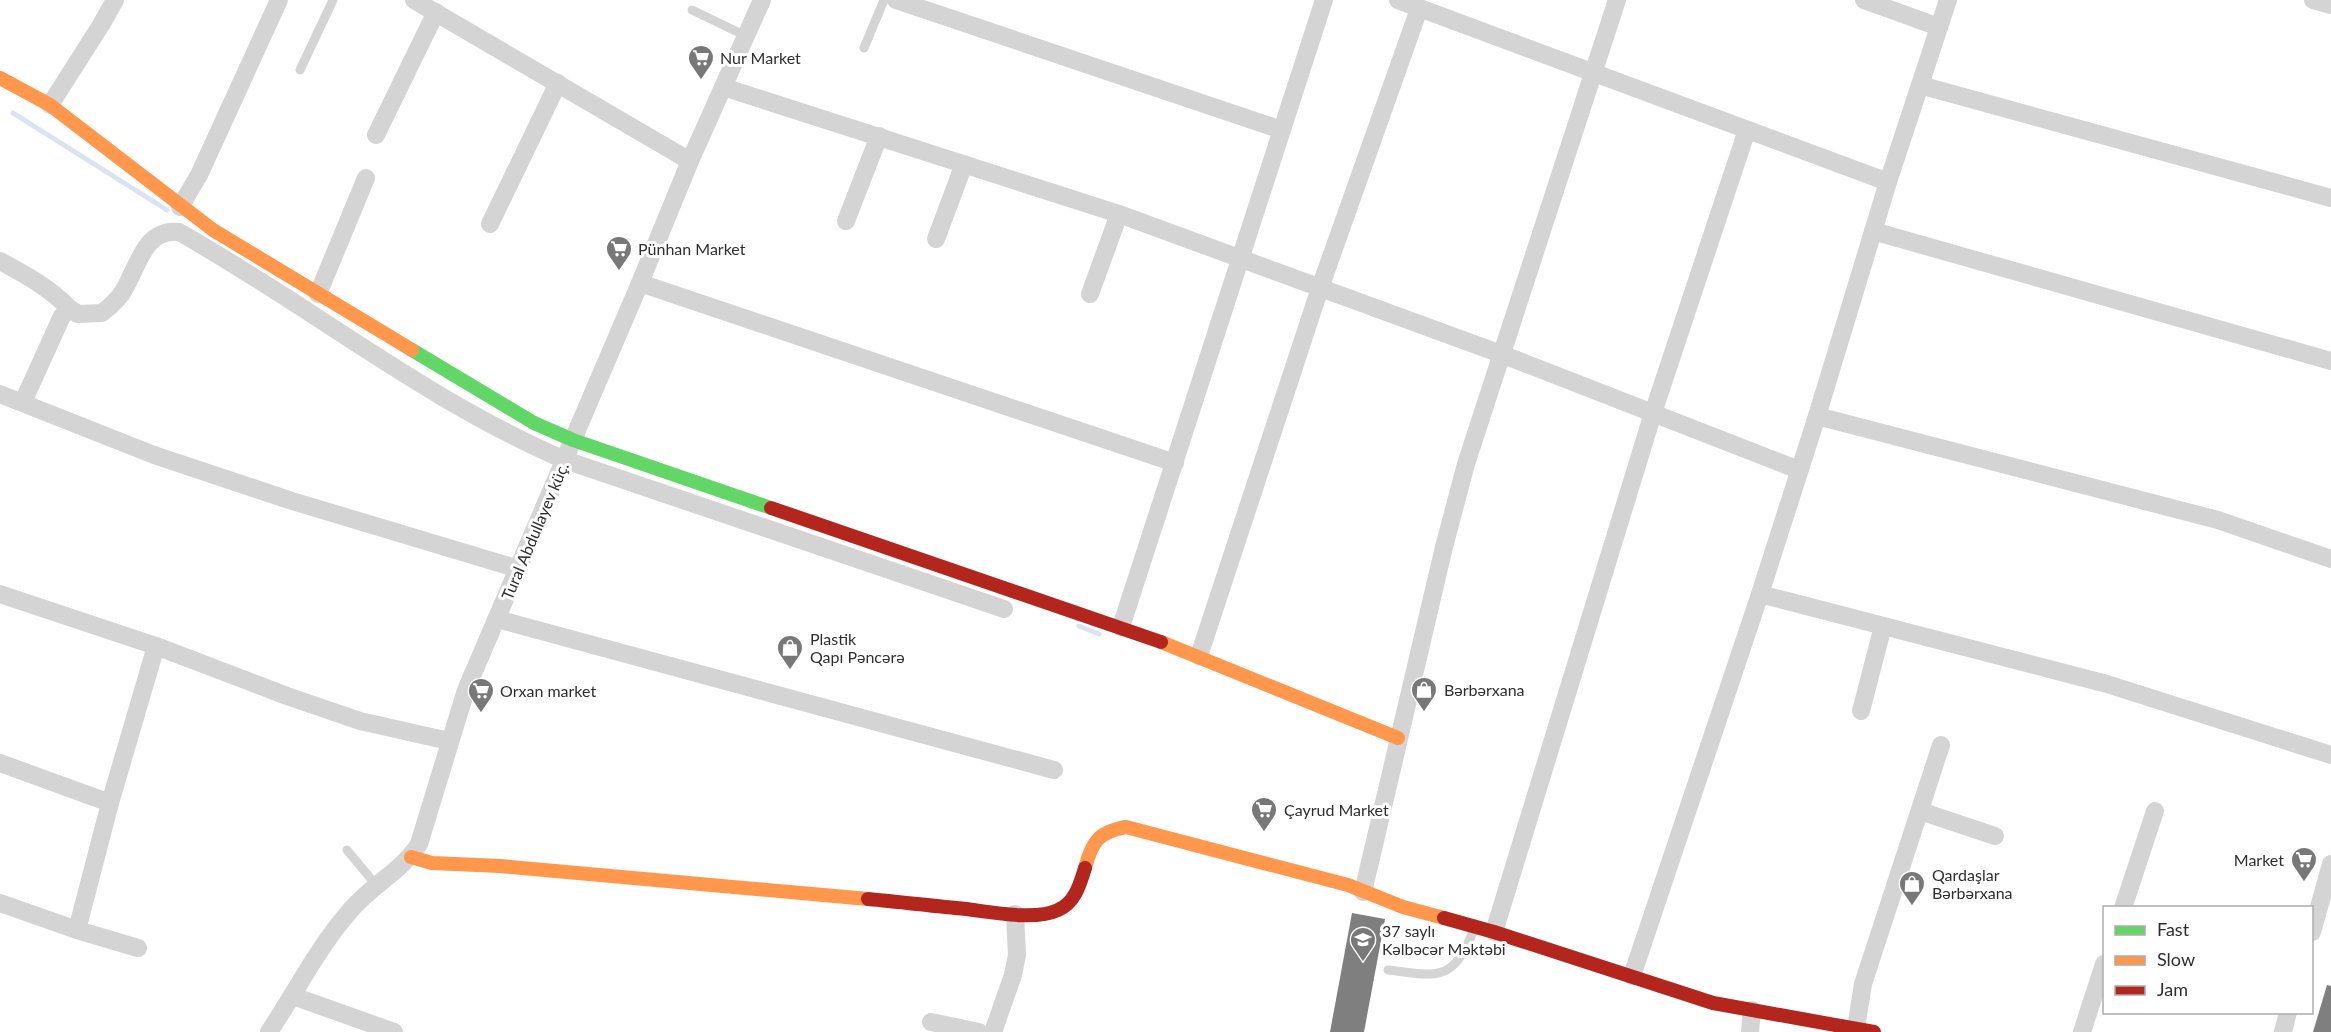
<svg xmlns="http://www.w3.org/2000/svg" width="2331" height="1032" font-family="Lato,sans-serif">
<rect width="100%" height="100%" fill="#fff"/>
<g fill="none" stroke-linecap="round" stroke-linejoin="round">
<g stroke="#dae3f1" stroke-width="5">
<polyline points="13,113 167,210"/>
<polyline points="1079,626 1099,634"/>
</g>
</g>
<g fill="#7f7f7f">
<polygon points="1352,913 1385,919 1364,1032 1330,1032"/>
<polygon points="2327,985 2331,986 2331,1032 2313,1032"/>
</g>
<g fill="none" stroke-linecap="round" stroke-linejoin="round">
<g stroke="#d4d4d4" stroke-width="9">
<polyline points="692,10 746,36"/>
<polyline points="864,48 884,0"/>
<polyline points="300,70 333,0"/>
<polyline points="347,850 376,885"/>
<path d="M1388 970C1438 976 1453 983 1474 929"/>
</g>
<g stroke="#d4d4d4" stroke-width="18">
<polyline points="414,0 690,161"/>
<polyline points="896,0 1282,130"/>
<polyline points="1398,0 1888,182"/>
<polyline points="1864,0 1939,27"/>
<polyline points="2313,0 2331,5"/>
<polyline points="1920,85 2331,198"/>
<polyline points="723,87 1119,214 1501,354 1799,470"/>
<polyline points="50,105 101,25 115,0"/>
<polyline points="376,135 436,12"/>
<polyline points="180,207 199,175 279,0"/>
<polyline points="846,221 879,136"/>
<polyline points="490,224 558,83"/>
<polyline points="1873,231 2331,361"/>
<polyline points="936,239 964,164"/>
<path d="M0 261C26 275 50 288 70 309"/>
<polyline points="640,283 1175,463"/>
<polyline points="318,294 366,178"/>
<polyline points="1090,294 1119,214"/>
<polyline points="0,394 154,455 292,501 519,569"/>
<path d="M23 402 62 316 70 309 78 314 102 313C109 307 117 301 122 293 138 269 143 228 179 232 309 305 427 401 565 460L1004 609"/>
<polyline points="1817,416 2218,520 2331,559"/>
<polyline points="0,594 156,646 287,696 360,721 449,741"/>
<polyline points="1760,594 2107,684 2331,755"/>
<polyline points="497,619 1054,770"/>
<polyline points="1121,627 1324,0"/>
<polyline points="1199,656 1320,288 1419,9"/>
<polyline points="1861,711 1883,626"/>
<polyline points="0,763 110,803"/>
<polyline points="1920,811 1995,836"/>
<polyline points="1363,892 1444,547 1466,464 1617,0"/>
<polyline points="0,903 77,930 138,948"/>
<polyline points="2123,908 2155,811"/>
<polyline points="77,930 110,803 156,646"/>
<polyline points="1494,932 1653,413 1747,130"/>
<polyline points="2312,932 2331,864"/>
<polyline points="1632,976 1760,594 1817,416 1888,182 1948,0"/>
<polyline points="293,996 394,1032"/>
<polyline points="931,1022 979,1032"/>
<polyline points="1856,1028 1863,984 1941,745"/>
<path d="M269 1032C295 993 319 946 349 912 370 886 401 872 419 844L466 690 640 283 690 161 762 0"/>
<polyline points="993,1032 1013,975 1017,955 1015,914"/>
<polyline points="1750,1032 1752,1010"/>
<polyline points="2082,1032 2104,964"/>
<polyline points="2283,1032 2288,1012"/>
</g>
<polyline stroke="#63d668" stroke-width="14" points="412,350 534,423 573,440 771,508"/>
<g stroke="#ff974d" stroke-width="14">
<polyline points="0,78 50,105 213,230 412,350"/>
<polyline points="1161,642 1398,738"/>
<polyline points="411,857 432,863 500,866 868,899"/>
<path d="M1085 868C1092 842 1098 832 1126 827L1348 885 1403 907 1444 918"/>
</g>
<g stroke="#b3261e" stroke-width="14">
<polyline points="771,508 1161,642"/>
<path d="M868 899C901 902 933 906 966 909 991 912 1035 921 1058 910 1075 903 1080 884 1085 868"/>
<polyline points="1444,918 1494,932 1713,1003 1874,1032"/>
</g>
</g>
<defs>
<symbol id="supermarket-pin" viewBox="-11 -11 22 30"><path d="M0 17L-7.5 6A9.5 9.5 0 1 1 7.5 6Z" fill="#787878" stroke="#fff"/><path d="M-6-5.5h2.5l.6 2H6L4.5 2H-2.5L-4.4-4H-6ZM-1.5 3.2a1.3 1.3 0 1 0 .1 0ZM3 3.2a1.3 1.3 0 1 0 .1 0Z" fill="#fff"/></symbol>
<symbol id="shop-pin" viewBox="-11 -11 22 30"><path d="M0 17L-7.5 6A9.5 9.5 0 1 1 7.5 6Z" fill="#787878" stroke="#fff"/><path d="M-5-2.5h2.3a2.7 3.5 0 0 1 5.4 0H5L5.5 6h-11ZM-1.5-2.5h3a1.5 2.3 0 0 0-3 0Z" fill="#fff"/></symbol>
<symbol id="school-pin" viewBox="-11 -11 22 30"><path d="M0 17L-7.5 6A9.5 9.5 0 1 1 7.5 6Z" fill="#787878" stroke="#fff"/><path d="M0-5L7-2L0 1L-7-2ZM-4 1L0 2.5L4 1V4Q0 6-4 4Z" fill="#fff"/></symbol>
</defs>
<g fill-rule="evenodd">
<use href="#supermarket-pin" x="686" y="43" width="30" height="40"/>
<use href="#supermarket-pin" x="604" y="234" width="30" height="40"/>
<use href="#shop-pin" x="775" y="633" width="30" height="40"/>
<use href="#shop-pin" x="1409" y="675" width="30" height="40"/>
<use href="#supermarket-pin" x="466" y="676" width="30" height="40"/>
<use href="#supermarket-pin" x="1249" y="795" width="30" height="40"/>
<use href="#supermarket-pin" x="2289" y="845" width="30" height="40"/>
<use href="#shop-pin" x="1897" y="869" width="30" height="40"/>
<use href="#school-pin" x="1348" y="925" width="30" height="40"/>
</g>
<g text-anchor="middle" stroke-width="6" stroke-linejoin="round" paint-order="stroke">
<g font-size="16" fill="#2f2f2f" stroke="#fff" text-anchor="start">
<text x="720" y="64">Nur Market</text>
<text x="638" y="255">Pünhan Market</text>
<text x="810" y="645">Plastik<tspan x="810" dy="18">Qapı Pəncərə</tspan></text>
<text x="1444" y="696">Bərbərxana</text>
<text x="500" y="697">Orxan market</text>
<text x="1284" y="816">Çayrud Market</text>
<text x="2284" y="866" text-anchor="end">Market</text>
<text x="1932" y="881">Qardaşlar<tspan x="1932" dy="18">Bərbərxana</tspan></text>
<text x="1382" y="937">37 saylı<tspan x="1382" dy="18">Kəlbəcər Məktəbi</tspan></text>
</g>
<g font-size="16" fill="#2f2f2f" stroke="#fff">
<text transform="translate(535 531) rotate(-67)" y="6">Tural Abdullayev küç.</text>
</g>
</g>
<rect x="2103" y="906" width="210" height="108" fill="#ffffff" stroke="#acacac" stroke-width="1.5"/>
<rect x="2115" y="926" width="30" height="9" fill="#63d668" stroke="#acacac" stroke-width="1.5"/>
<text x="2157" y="936" font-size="18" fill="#2f2f2f">Fast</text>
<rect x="2115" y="956" width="30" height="9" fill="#ff974d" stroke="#acacac" stroke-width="1.5"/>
<text x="2157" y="966" font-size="18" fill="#2f2f2f">Slow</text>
<rect x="2115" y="986" width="30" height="9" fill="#b3261e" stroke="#acacac" stroke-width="1.5"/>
<text x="2157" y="996" font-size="18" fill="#2f2f2f">Jam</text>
</svg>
